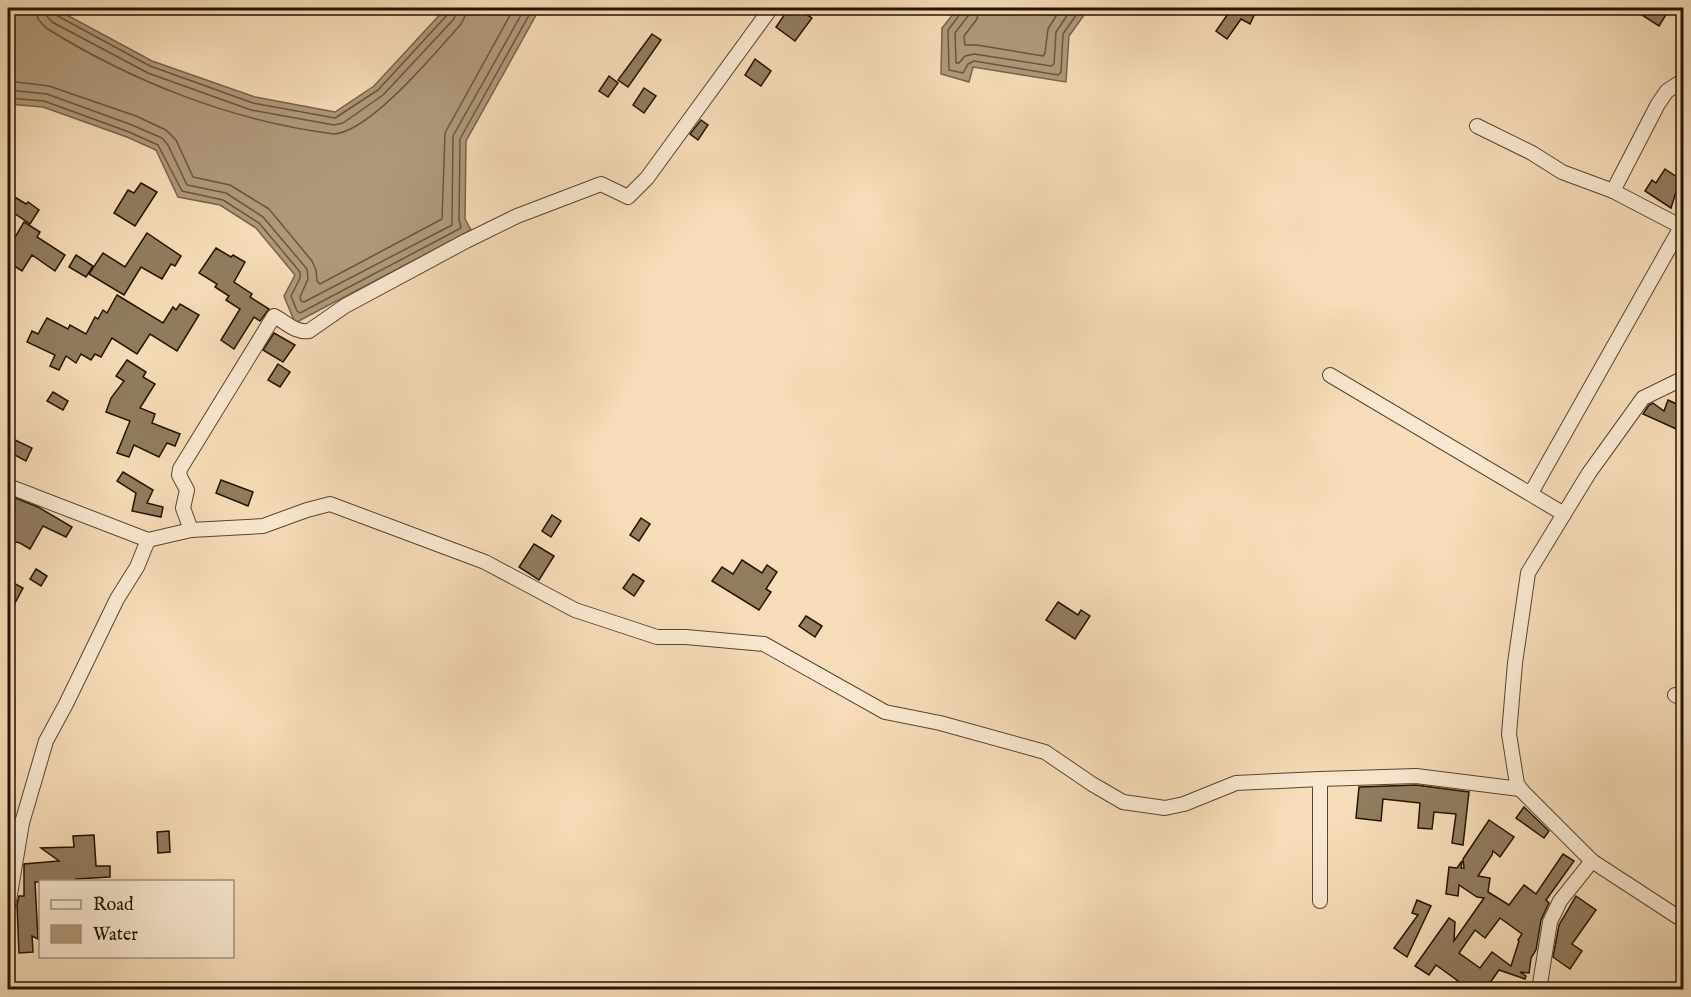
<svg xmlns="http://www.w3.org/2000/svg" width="1691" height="997" font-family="'IM FELL English',serif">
<rect width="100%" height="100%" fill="#f6dcb8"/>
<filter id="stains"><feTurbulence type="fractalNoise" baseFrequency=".00333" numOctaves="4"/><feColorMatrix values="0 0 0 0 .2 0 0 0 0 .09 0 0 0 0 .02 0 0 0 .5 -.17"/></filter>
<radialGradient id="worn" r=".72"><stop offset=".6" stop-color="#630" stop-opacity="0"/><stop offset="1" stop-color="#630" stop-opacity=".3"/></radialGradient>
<g fill="#af987a" stroke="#77634a" stroke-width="1.5">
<polygon points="8,8 54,8 152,61 255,97 335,112 374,86 446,8 540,8 466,141 465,219 471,230 295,323 284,296 295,275 256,228 220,205 178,197 156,150 127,137 43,107 8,104"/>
<polygon points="958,8 1089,8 1069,36 1066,82 973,67 969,82 941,74 942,28"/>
</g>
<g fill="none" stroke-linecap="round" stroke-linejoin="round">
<g stroke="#6a563e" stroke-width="1.5">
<path d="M36 8 38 19 46 28C133 82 232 121 334 134 370 132 436 52 461 24L465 16 466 8"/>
<polyline points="45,8 46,15 52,22 148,73 251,110 334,125 343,123 383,95 454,19 457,8"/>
<polyline points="53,8 56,15 150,66 253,103 335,118 378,90 448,14 450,8"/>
<polyline points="962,8 961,13 948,30 949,70 963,73 968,64 974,61 1058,75 1061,72 1063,34 1081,8"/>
<polyline points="970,8 968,16 955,33 956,63 959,63 965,56 974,54 1051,66 1054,64 1056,32 1072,8"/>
<polyline points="979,8 977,19 964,36 965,45 977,45 1043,56 1045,53 1048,29 1061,8"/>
<polyline points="8,81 49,86 136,116 166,130 176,140 193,177 230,185 269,209 312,261 316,270 317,281 320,284 442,219 445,133 514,8"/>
<polyline points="8,90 47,94 132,125 162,138 168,145 187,185 226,193 263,217 307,269 308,279 300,297 301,301 304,302 452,225 453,136 525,8"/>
<polyline points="8,98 44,101 129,132 158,145 182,191 223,200 259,223 300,272 300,278 291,296 297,311 300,313 461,228 459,219 460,139 533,8"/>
</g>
</g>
<g fill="#917c60" stroke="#241401" stroke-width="1.5" fill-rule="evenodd">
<polygon points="789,8 796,8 812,18 795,41 776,27"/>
<polygon points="1232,8 1245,8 1255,13 1250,24 1241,19 1227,39 1216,31"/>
<polygon points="1631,8 1658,8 1667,13 1659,26"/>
<polygon points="652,34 661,40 628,87 618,80"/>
<polygon points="755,59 771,71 761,86 745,75"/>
<polygon points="609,76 618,83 608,97 599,91"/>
<polygon points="644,88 656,96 644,113 633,105"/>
<polygon points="701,120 708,125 698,140 690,134"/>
<polygon points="1665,169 1680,179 1671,208 1645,191 1652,180 1656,183"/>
<polygon points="141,183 157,192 135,226 114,213 128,190 134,193"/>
<polygon points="13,196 26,204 28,202 39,210 30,224 8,209 8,204"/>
<polygon points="24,222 40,232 37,237 65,255 55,271 32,255 22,271 8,262 8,235 14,239"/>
<polygon points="147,233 181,256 175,266 171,264 162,279 141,267 124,295 89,274 103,253 125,267"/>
<polygon points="216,248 231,257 233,255 245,262 234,282 252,294 250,297 269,309 260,321 254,317 234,349 221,340 240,309 226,300 229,296 215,287 217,284 199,273"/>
<polygon points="76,255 93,266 86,277 69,267"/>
<polygon points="117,295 163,323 173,307 176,310 180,304 199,315 177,351 150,334 137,354 112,338 101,357 95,354 91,360 81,354 76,363 66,356 59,370 50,366 55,355 27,342 32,331 38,334 47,318 68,329 70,325 86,334 95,317 98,319 103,310 107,313"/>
<polygon points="274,333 295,345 283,362 263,350"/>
<polygon points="127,360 146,372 143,377 155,384 140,408 155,414 152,423 180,434 175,446 167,443 159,457 134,445 129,457 117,453 130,421 106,412 111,398 124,381 116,376"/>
<polygon points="278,364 290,372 280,387 268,380"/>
<polygon points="53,392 68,401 63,410 47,401"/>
<polygon points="1668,400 1683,407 1683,432 1643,414 1649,405 1653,403 1664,411"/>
<polygon points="15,440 32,448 26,461 9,452"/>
<polygon points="123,472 153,490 147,503 163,507 161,517 132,511 136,493 117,481"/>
<polygon points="221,480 253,492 248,506 216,493"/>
<polygon points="8,495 38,507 72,527 66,537 43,526 30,549 20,543 8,540 15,508 8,504"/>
<polygon points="552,515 561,521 551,537 542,531"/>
<polygon points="641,518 650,524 639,541 630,535"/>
<polygon points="534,544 554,556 539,580 519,567"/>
<polygon points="742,560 762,573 767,565 777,572 766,589 771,592 759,610 712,581 722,567 733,574"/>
<polygon points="36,569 47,576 41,586 30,579"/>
<polygon points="633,574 644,581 634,596 623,588"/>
<polygon points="8,580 23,588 8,616"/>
<polygon points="1058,602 1078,615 1081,610 1090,616 1075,639 1046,620"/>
<polygon points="806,616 822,626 815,637 799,626"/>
<polygon points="1416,785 1469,792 1463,845 1452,843 1456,814 1434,812 1432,829 1418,828 1420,803 1383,799 1381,821 1356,818 1359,787"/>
<polygon points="1524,807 1549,831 1544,838 1516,818"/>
<path d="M1489 820 1514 837 1500 857 1493 851 1492 855 1478 876 1490 878 1488 892 1509 905 1524 885 1536 894 1563 854 1574 861 1546 900 1549 903 1541 920 1536 950 1531 958 1529 973 1520 972 1526 976 1525 979 1499 970 1485 990H1451L1458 981 1436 965 1429 975 1415 966 1449 918 1455 922 1454 941 1484 898 1477 897 1459 885 1458 896 1446 894 1449 867 1457 868 1462 861 1461 868H1464L1463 859ZM1500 918 1522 934 1518 940 1519 941 1511 966 1492 952 1480 968 1459 953 1475 930 1485 938Z"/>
<polygon points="169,831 170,852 158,853 157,832"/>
<polygon points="94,835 96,866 110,866 110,877 76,879 76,882 35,882 38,939 32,936 33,952 19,953 17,905 19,896 24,896 24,864 59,861 41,848 74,847 73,836"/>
<polygon points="1576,896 1596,910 1572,944 1582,951 1570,969 1553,957 1559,925"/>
<polygon points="1417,900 1431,906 1407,957 1394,948 1418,915 1412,913"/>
</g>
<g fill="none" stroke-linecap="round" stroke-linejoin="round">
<defs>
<g id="minor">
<polyline points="1477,126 1532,153 1562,172 1613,191 1684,228"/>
<polyline points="1613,191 1658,104 1667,91 1684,80"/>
<polyline points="1330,375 1564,514"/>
<polyline points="1684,378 1643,398 1589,473 1528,573 1515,663 1509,734 1517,784 1523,792 1592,861 1684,921"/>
<polyline points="8,486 148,540 191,530 263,526 307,510 330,504 485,562 575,610 657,637 686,637 764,644 885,712 940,723 1045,752 1092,784 1123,802 1165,808 1184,804 1236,783 1320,779 1416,776 1520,789"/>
<polyline points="1531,493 1681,227"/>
<path d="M191 530 183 508 187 490 179 475 180 469 274 316C286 322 295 333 309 331L345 306 466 241 517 216 601 184 628 197 647 178 771 8"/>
<polyline points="1675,695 1684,699"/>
<polyline points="8,829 22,823"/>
<polyline points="1320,901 1320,779"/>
<polyline points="8,906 22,823 46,741 66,704 117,599 137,567 148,540"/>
<polyline points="1539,990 1550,922 1560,901 1592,861"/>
</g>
</defs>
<use href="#minor" stroke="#58462f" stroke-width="16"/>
<use href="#minor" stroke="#f9e8d1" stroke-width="14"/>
</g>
<rect width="1691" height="997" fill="none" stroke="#f6dcb8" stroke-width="30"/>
<rect x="9" y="9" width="1673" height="979" fill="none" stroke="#241401" stroke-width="3"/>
<rect x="15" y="15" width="1661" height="967" fill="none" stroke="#241401" stroke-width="1.5"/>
<rect x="39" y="880" width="195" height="78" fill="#f9e8d1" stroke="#a4937e" stroke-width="1.5"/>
<rect x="51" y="900" width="30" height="9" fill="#f9e8d1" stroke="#a4937e" stroke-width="1.5"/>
<text x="93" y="910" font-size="18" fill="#241401">Road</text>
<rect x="51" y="925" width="30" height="18" fill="#af987a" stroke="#a4937e" stroke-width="1.5"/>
<text x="93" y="940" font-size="18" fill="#241401">Water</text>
<rect width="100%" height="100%" filter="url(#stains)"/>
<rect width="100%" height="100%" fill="url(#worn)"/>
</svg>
